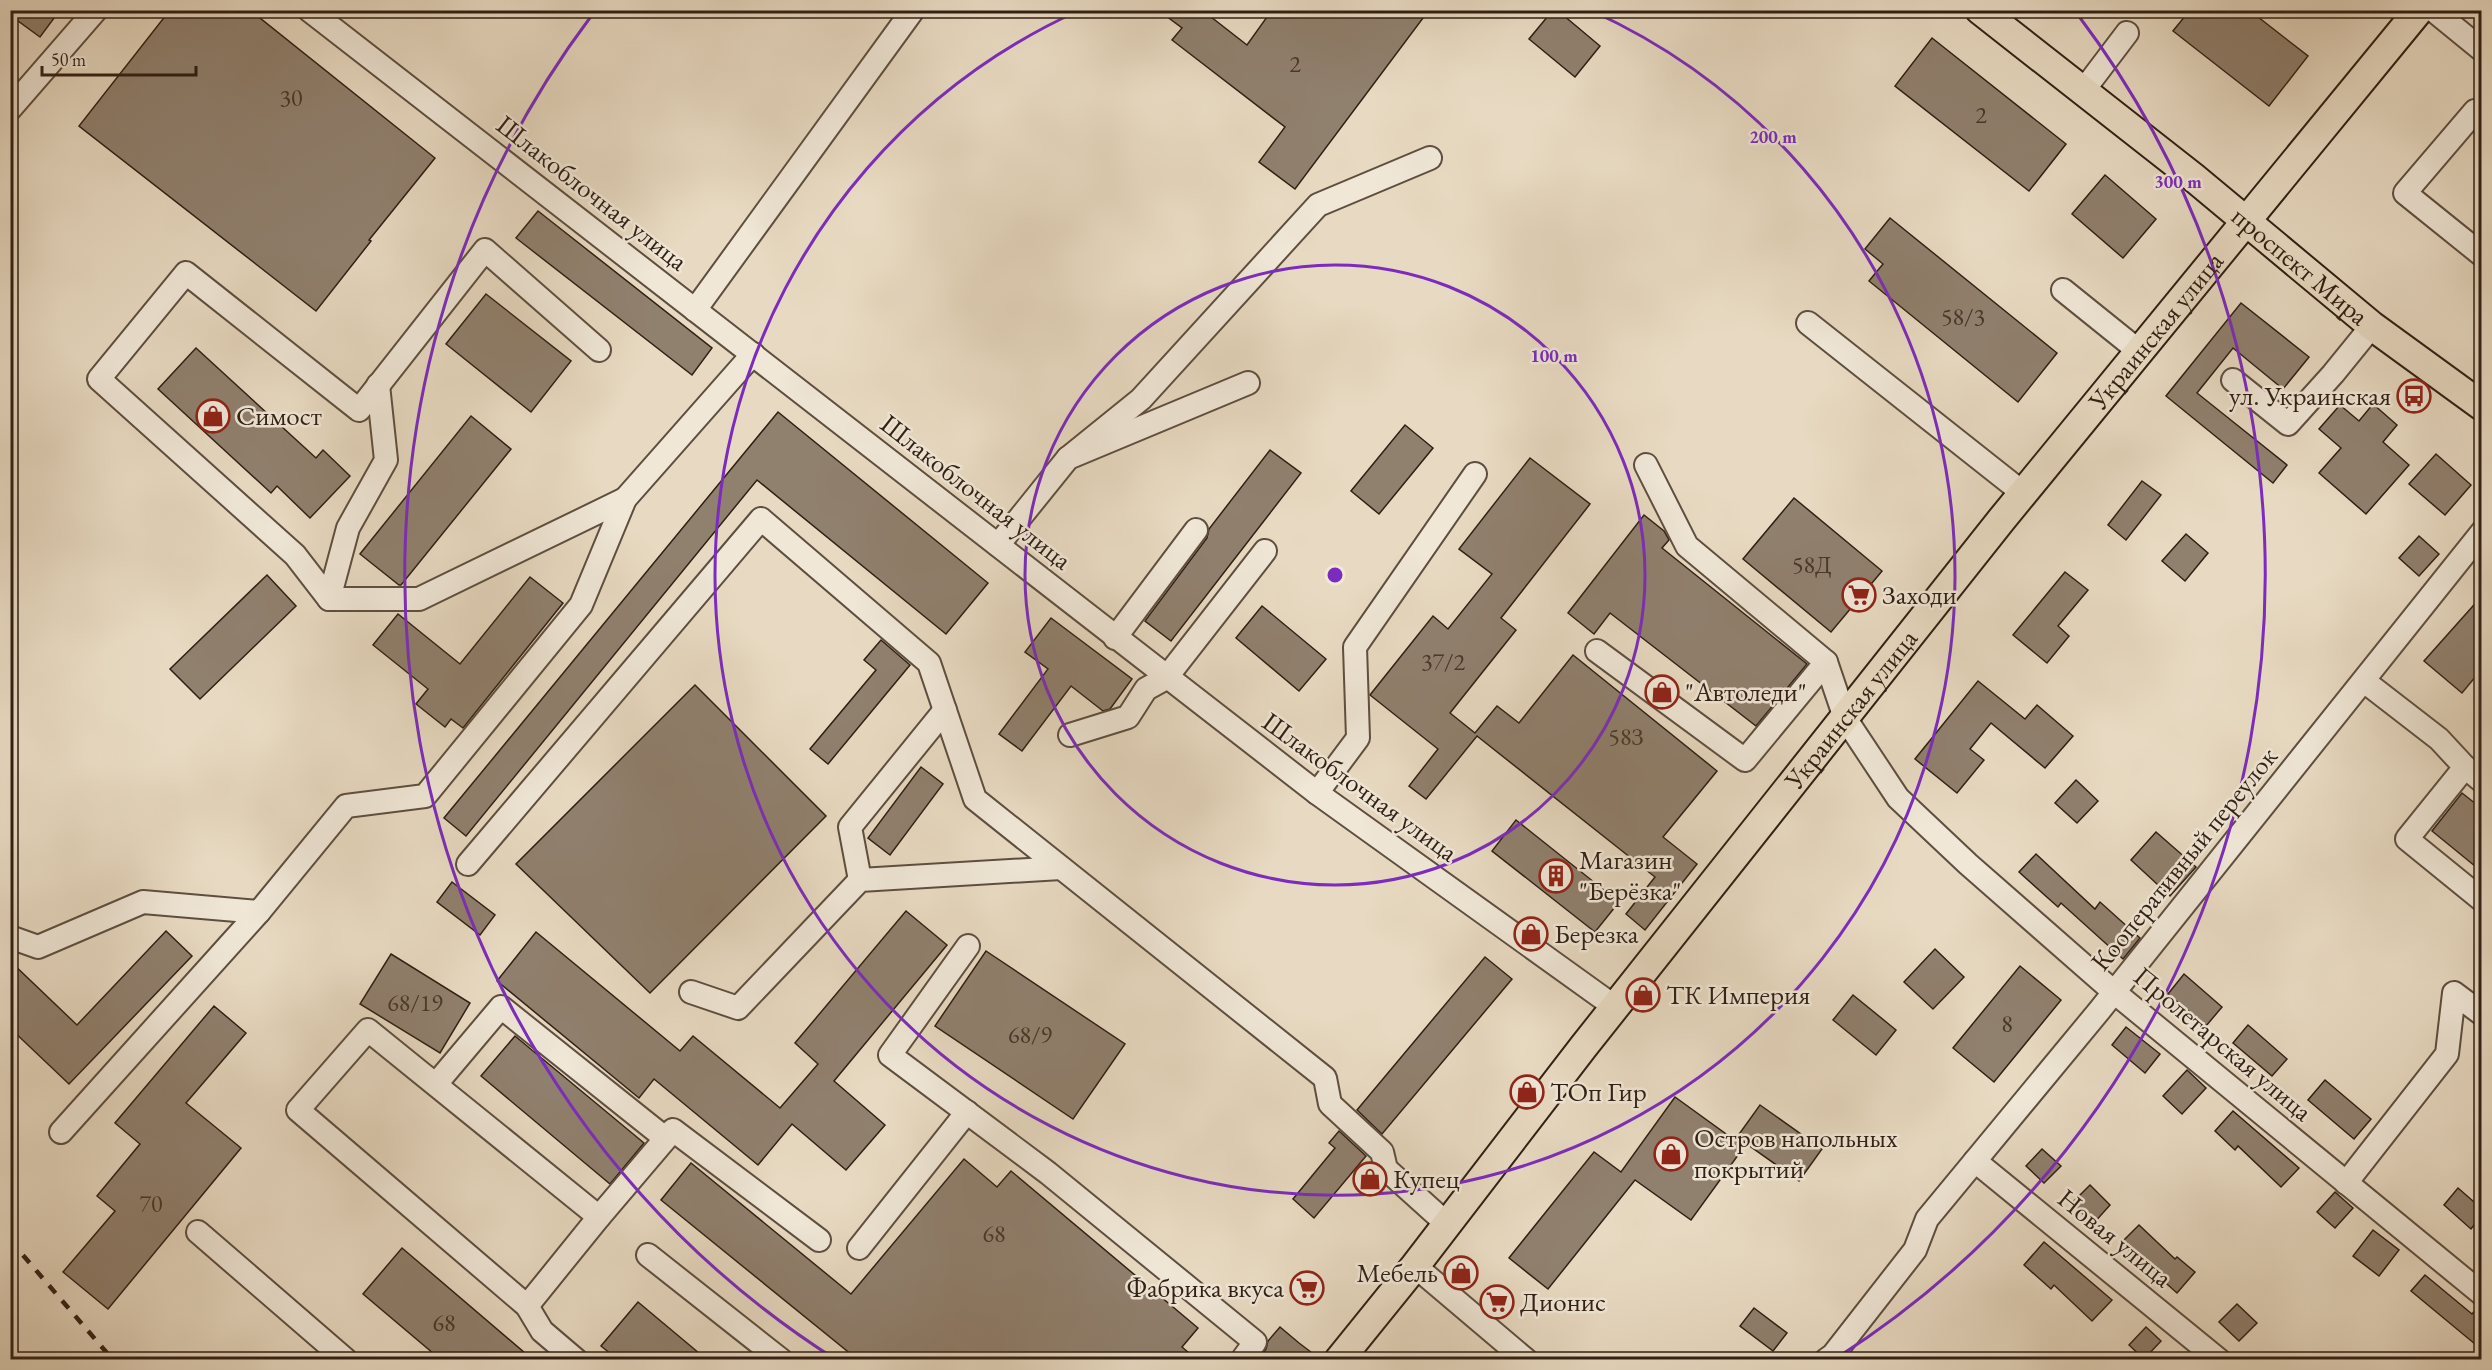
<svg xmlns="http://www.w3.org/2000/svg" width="2492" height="1370" font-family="'EB Garamond',serif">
<rect width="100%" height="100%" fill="#e8dac2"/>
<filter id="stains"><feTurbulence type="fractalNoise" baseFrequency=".00333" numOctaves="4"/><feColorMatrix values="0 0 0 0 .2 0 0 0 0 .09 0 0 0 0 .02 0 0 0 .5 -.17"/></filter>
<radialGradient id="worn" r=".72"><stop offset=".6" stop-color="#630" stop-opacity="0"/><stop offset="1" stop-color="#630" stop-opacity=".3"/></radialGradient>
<g fill="#90806e" stroke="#301f14" stroke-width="1.5">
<polygon points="10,10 60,10 40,37 10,15"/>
<polygon points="170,10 250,10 435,158 369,240 371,241 316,311 79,126"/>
<polygon points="1158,10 1202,10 1247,45 1272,10 1429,10 1295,189 1259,162 1285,127 1172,40 1182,28"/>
<polygon points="1553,10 1557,10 1600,46 1575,77 1529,39"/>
<polygon points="2190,10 2249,10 2308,56 2269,106 2173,31"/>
<polygon points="1932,38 2066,144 2029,191 1895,86"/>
<polygon points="2105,175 2156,219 2123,258 2072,214"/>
<polygon points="538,211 712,348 692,375 516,238"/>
<polygon points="1890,218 2057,353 2018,402 1869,281 1883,264 1865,249"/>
<polygon points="486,294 571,361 531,412 446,344"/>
<polygon points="2241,303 2309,357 2283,389 2233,348 2197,393 2287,465 2273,483 2166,396"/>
<polygon points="196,348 316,458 323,450 350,476 310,518 277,486 271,493 158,389"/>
<polygon points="2373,404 2397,425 2383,442 2409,465 2366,514 2319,473 2341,448 2319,429 2340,405 2359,421"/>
<polygon points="778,412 988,583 946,634 757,480 466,836 444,818"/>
<polygon points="471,416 511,449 401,585 399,585 360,554"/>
<polygon points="1405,425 1433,448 1379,514 1351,491"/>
<polygon points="1270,450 1301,473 1171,641 1145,621 1207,538 1209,529"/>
<polygon points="2436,454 2471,485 2445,515 2409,484"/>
<polygon points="1530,458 1590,504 1501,618 1516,630 1450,713 1475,733 1497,706 1519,723 1573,655 1717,771 1663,837 1697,864 1645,930 1626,914 1655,877 1477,736 1426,799 1409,786 1438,749 1370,695 1433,616 1448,629 1492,574 1459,549"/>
<polygon points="2142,481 2161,495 2126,540 2108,525"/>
<polygon points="1794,498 1882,571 1831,632 1743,559"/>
<polygon points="1644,515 1664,531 1669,540 1662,548 1807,664 1756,726 1610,613 1594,634 1568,613"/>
<polygon points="2186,534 2208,553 2185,581 2162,561"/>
<polygon points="2419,536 2439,554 2419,576 2399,558"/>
<polygon points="2065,572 2088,590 2058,626 2069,636 2047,663 2013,635"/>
<polygon points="267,575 296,606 200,699 170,669"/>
<polygon points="530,577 563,603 463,728 451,719 445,727 416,704 428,689 373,645 398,614 460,664"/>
<polygon points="2481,597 2481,670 2462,693 2424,661"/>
<polygon points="1262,606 1326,659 1299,691 1236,638"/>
<polygon points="1051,618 1132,679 1110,709 1103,711 1071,686 1022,751 999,734 1048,669 1025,652"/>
<polygon points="881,640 910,665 828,764 810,749 876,670 864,660"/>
<polygon points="1978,681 2025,719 2037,705 2073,736 2045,768 1991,723 1970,749 1984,760 1957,793 1915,759"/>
<polygon points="695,685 826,816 650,993 516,864"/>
<polygon points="921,767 943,784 890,855 868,838"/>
<polygon points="2076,780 2098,801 2077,823 2055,803"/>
<polygon points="2462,793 2481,808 2481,871 2432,831"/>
<polygon points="1516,820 1619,902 1595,932 1492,851"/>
<polygon points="2156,832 2196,867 2170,896 2131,860"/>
<polygon points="2036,854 2095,909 2100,902 2140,938 2123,959 2061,903 2058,907 2019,872"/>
<polygon points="452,882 495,915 480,935 437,902"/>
<polygon points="906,911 947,945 834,1081 885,1125 846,1170 792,1124 758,1165 654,1079 639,1098 497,981 536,932 680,1051 693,1036 780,1108 818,1064 795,1043"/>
<polygon points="166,931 192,956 69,1084 10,1028 10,961 77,1025"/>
<polygon points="1935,949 1964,977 1933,1009 1904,982"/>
<polygon points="986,951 1125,1044 1073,1119 935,1026"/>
<polygon points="391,954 470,1003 440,1053 360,1004"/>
<polygon points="1485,957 1512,979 1382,1134 1357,1110"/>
<polygon points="2020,966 2061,1000 1994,1082 1953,1048"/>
<polygon points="2184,974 2222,1007 2206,1026 2168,994"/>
<polygon points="1853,995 1896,1030 1876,1055 1833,1020"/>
<polygon points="214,1006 246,1033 186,1103 241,1148 108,1309 63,1272 115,1211 97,1196 140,1144 115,1123"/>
<polygon points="2248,1025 2287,1059 2272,1076 2233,1043"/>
<polygon points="2126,1027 2160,1054 2145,1073 2112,1045"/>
<polygon points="515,1036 644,1143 610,1184 481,1076"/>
<polygon points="2187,1070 2206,1088 2182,1114 2163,1096"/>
<polygon points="2325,1080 2371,1119 2354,1139 2308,1100"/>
<polygon points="1675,1097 1744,1147 1691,1220 1635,1180 1548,1289 1509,1258 1594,1152 1621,1172"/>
<polygon points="1760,1105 1822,1149 1799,1181 1737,1137"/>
<polygon points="2233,1111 2299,1168 2281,1187 2238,1146 2235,1150 2215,1131"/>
<polygon points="1339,1131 1366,1156 1314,1218 1293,1199 1335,1148 1329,1143"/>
<polygon points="2042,1149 2061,1166 2044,1183 2026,1166"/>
<polygon points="964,1159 997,1187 1011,1171 1198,1328 1182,1347 1196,1359 857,1359 661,1200 691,1163 851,1294"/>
<polygon points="2090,1185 2110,1205 2093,1224 2072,1203"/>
<polygon points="2458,1188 2481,1208 2481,1216 2471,1229 2444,1205"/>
<polygon points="2335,1192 2353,1208 2335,1228 2317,1212"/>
<polygon points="2139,1225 2175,1259 2177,1257 2195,1272 2177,1293 2121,1243"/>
<polygon points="2373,1230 2399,1250 2379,1276 2353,1256"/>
<polygon points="2044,1242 2112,1300 2092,1321 2054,1285 2051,1289 2024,1265"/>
<polygon points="402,1248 532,1359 440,1359 363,1294"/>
<polygon points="2425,1275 2472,1314 2478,1307 2481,1307 2481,1349 2411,1291"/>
<polygon points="638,1302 706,1359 617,1359 601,1346"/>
<polygon points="2237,1304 2257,1323 2239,1341 2219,1322"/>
<polygon points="1754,1308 1787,1333 1773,1351 1740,1326"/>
<polygon points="1280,1327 1299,1343 1320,1359 1259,1359 1266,1349 1268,1341"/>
<polygon points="2146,1327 2161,1341 2144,1359 2129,1345"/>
</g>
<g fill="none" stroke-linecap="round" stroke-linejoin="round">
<defs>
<g id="minor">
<polyline points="309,10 1317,793 1615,1007"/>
<polyline points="2433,10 2482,50"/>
<polyline points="2083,91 2127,33"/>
<polyline points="10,109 96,10"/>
<polyline points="2475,111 2405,193 2482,255"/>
<polyline points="2063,290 2140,352"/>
<polyline points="695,310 913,10"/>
<polyline points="1808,323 2023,493"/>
<polyline points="599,350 485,250 359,410 186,273 99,379 295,555 329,599 419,599 625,499"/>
<polyline points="2233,380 2288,424 2333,374 2372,326"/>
<polyline points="1068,458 1141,399 1318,205 1430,158"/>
<polyline points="1646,465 1687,546 1826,662 1845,718 1898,798 1968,864 2114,992 2482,1294"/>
<polyline points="998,545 1068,458 1248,383"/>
<polyline points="329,599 348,528 386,460 378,385"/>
<polyline points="1115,638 1196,530"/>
<polyline points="1597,651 1745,760 1826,662"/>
<polyline points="2364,681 2439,739 2465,767 2407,839 2482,900"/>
<polyline points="1070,735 1128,717 1146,689 1166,678 1265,551"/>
<polyline points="2465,767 2482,781"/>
<polyline points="1317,793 1358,738 1355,647 1475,474"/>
<polyline points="468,864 761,519 929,663 975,799 1325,1078 1330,1104 1382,1152 1386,1169 1447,1224"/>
<polyline points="860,880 850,827 945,710"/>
<polyline points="10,937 38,947 143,902 259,912 346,806 425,796 581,605 625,499 753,354"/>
<polyline points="968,946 890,1055 1048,1173 1255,1342 1242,1360"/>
<polyline points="691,992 738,1008 860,880 1061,868"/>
<polyline points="436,1084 501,1007 665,1138"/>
<polyline points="61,1132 259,912"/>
<polyline points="1975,1161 2219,1360"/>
<polyline points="2346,1183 2447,1054 2454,993 2482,1014"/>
<polyline points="198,1232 346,1360"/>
<polyline points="859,1248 967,1112"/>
<polyline points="648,1255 781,1360"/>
<polyline points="1415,1266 1526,1360"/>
<polyline points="527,1306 599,1217"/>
<polyline points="576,1360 542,1331 527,1306 298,1110 368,1030 599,1217 673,1130 819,1240"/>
<polyline points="1826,1360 1833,1355 1915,1250 1927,1219 2099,1011 2482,532"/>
</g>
<g id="major">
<path id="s1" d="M1980 10 2193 177 2372 326 2482 406"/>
<path id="s2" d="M1339 1360 1415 1266 1584 1046 2002 519 2419 10"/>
</g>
</defs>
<use href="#minor" stroke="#5e4e40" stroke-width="26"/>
<use href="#major" stroke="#301f14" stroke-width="32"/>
<use href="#minor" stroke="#f0e7d7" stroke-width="22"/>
<use href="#major" stroke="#e8dac2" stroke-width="28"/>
<polyline stroke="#301f14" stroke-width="4.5" stroke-dasharray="10 10" stroke-linecap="butt" points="10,1240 113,1360"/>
</g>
<g fill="none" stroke="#7b2cbf" stroke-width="3">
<circle cx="1335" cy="575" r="310"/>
<path d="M1592 11A620 620 0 1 1 1078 11"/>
<path d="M835 1359A930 930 0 0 1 592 15M2078 15A930 930 0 0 1 1835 1359"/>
</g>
<defs>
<symbol id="bus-ring" viewBox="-11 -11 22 22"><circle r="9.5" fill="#f0e7d7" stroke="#8f2418" stroke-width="1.5"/><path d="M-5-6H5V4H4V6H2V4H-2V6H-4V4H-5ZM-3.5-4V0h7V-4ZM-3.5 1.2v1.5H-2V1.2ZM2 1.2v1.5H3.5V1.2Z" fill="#8f2418"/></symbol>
<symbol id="shop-ring" viewBox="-11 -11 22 22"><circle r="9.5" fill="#f0e7d7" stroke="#8f2418" stroke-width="1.5"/><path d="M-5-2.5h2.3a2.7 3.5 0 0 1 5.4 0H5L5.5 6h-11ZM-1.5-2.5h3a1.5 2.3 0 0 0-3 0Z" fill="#8f2418"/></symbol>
<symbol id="supermarket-ring" viewBox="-11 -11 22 22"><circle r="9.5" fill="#f0e7d7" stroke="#8f2418" stroke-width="1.5"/><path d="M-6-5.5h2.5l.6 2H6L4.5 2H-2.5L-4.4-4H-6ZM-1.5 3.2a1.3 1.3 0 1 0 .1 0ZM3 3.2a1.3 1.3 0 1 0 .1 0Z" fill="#8f2418"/></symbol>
<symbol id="building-ring" viewBox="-11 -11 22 22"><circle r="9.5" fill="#f0e7d7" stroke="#8f2418" stroke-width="1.5"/><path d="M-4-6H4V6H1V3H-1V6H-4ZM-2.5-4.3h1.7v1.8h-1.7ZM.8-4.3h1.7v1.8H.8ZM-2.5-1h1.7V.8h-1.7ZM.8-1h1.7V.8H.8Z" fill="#8f2418"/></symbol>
</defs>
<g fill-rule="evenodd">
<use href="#bus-ring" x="2395" y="377" width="38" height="38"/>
<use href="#shop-ring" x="194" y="397" width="38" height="38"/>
<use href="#supermarket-ring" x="1840" y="576" width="38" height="38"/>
<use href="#shop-ring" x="1643" y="673" width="38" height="38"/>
<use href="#building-ring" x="1537" y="857" width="38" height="38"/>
<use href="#shop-ring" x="1512" y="915" width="38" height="38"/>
<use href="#shop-ring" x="1624" y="976" width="38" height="38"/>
<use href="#shop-ring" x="1508" y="1073" width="38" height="38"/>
<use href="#shop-ring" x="1652" y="1135" width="38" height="38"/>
<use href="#shop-ring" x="1351" y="1160" width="38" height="38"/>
<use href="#shop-ring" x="1442" y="1254" width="38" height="38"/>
<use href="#supermarket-ring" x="1288" y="1269" width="38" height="38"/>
<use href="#supermarket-ring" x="1478" y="1283" width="38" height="38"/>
</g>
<g text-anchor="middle" stroke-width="5" stroke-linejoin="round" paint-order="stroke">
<g font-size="24" fill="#48372a">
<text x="1295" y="72">2</text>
<text x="291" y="106">30</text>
<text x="1981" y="123">2</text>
<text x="1963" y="325">58/3</text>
<text x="1812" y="573">58Д</text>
<text x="1443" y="670">37/2</text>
<text x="1626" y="745">58З</text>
<text x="415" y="1011">68/19</text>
<text x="2007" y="1032">8</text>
<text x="1030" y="1043">68/9</text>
<text x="151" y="1212">70</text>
<text x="994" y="1242">68</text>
<text x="444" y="1331">68</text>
</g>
<g font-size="27" fill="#301f14" stroke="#f0e7d7">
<text transform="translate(592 193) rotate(38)" y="9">Шлакоблочная улица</text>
<text dy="9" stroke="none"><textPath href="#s1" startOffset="410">проспект Мира</textPath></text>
<text dy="9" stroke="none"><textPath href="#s2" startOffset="1314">Украинская улица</textPath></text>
<text transform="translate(976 492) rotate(38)" y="9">Шлакоблочная улица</text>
<text dy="9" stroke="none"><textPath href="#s2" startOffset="828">Украинская улица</textPath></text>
<text transform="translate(1360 787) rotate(36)" y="9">Шлакоблочная улица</text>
<text transform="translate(2184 859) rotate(-51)" y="9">Кооперативный переулок</text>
<text transform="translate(2223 1044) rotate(40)" y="9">Пролетарская улица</text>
<text transform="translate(2115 1238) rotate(39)" y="9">Новая улица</text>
</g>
<g font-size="27" fill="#301f14" stroke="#f0e7d7" text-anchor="start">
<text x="2391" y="405" text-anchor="end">ул. Украинская</text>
<text x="236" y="425">Симост</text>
<text x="1882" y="604">Заходи</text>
<text x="1685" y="701">"Автоледи"</text>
<text x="1579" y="869">Магазин<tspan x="1579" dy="31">"Берёзка"</tspan></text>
<text x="1554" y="943">Березка</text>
<text x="1666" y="1004">ТК Империя</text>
<text x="1550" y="1101">ТОп Гир</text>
<text x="1694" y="1147">Остров напольных<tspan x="1694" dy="31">покрытий</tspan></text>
<text x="1393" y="1188">Купец</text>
<text x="1438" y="1282" text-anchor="end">Мебель</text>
<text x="1284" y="1297" text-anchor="end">Фабрика вкуса</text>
<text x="1520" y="1311">Дионис</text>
</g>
</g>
<circle cx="1335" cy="575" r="9" fill="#7b2cbf" stroke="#f0e7d7" stroke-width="3"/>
<g font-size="18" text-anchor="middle" font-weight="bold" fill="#7b2cbf" stroke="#f0e7d7" stroke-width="5" stroke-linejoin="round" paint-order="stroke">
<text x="1773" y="143">200 m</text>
<text x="2178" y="188">300 m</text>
<text x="1554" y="362">100 m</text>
</g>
<rect width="2492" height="1370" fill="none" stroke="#e8dac2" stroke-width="36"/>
<rect x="12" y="12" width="2468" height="1346" fill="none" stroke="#301f14" stroke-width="3"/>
<rect x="18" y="18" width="2456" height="1334" fill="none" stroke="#301f14" stroke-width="1.5"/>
<path d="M42 66v9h154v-9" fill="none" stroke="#301f14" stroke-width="3"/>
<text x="51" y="66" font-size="18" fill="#301f14" stroke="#f0e7d7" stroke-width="4.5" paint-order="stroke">50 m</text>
<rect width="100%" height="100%" filter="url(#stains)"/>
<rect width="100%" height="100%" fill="url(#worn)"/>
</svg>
